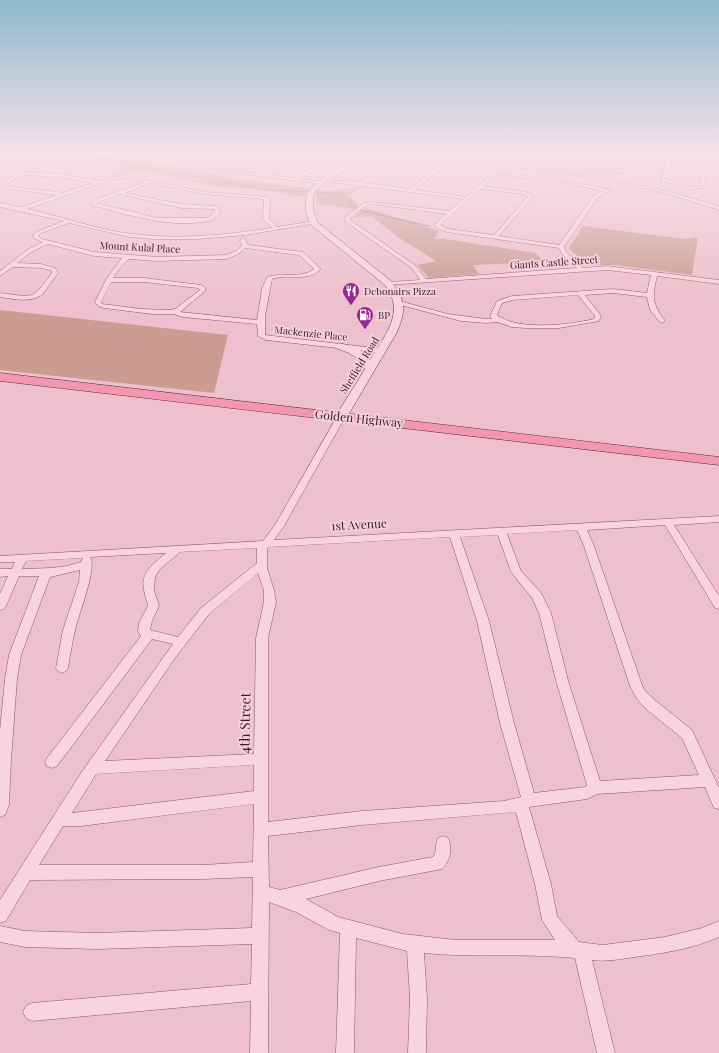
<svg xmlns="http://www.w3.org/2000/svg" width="719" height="1053" font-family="'Playfair Display',serif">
<rect width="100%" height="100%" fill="#eebfcc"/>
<g fill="#cc9c93">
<polygon points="68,155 143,155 140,157 156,163 226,177 310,189 302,197 254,189 220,187 137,170 123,175 116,176 121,170 122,166"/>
<polygon points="363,186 349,196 357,203 358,207 356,209 317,204 316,201 317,196 316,192 322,190 336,191"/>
<polygon points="366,208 439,231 434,239 445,239 536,253 544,262 473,265 479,274 429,278 417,265 436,261 398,237 371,216 352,218"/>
<polygon points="583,226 685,239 698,237 692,275 617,265 585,265 569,248"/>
<polygon points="0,310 228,335 214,393 0,370"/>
</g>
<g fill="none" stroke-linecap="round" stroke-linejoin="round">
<g stroke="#718e6a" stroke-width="1">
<polyline points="81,155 261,189 308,192"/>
<polyline points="316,192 341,194 356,209"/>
<polyline points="359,210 429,226"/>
</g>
<defs>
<g id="street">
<polygon points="5,155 13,155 0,158 0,156"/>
<polygon points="176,155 184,155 175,157 180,160 237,171 294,178 332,157 331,155 335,155 336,157 300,179 324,182 322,184 237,173 179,162 169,157"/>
<polygon points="212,155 220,155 278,165 297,155 302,155 273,170 271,169 274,167"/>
<polygon points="419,155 430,155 590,175 666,191 719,206 719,210 665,193 590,177"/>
<polygon points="483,155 494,155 590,166 615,171 625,168 629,161 578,155 630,159 632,155 636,155 629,170 626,172 615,173 590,168"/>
<path d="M669 155H673L670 164 707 169 703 188 691 189 661 181ZM670 167 703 171 699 186 691 187 666 179Z"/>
<polygon points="674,155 719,158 719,160 676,156"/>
<path d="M395 161 442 166V168L415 190 466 197 491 174 503 173 568 181 606 189 611 188V190L598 197 564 247 566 252 583 268 607 266 719 280V284L657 276C652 298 652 303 665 321L662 323 660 322 650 310 647 297 613 293 585 295 601 316 599 321 559 328H526L512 327 497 322 486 323 461 321 397 304 396 303 399 301 448 314 486 319H492L490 316 497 301 512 296 613 289 647 293 651 275 607 270 387 285 386 284 389 282 420 280 412 268 346 222 345 217 364 203 373 202 449 211 463 199 324 181 326 180 360 182ZM396 163 436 168 410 189 366 183ZM503 175 568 183 602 191 594 195 559 245 499 236 533 196 526 192 483 186 494 176ZM480 189 525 194 528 196 494 235 448 229 441 226V224ZM373 204 446 214 435 224 437 228 447 232 559 248 562 254 577 268 426 279 416 266 350 220V218L367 205ZM578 295 595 316 594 319C569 325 518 331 497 315L502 303 513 300Z"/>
<path d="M27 172 59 174 99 181 112 177 125 176 205 192 268 197 270 201 269 219 277 227 314 221 317 223 245 235 199 239H153L130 237 69 223 41 233 38 236 42 239 94 252 157 257 226 255 236 251 242 245 240 240 243 238 245 239 248 245 303 252 321 269C308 283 288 273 272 279L265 316V335L382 349 386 351 382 353 266 340 258 336 257 324 183 317 173 314H152L104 308 98 306 95 302 107 278 122 258 94 256 48 244 31 252 17 263 41 264 55 268 58 273 42 295C29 303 14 299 0 297V293C35 297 31 301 52 273L51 270 41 268 13 267 0 276V271L27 250 43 242 33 238 34 233 64 221 0 207V203L21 207 57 195 9 189 2 184 14 175ZM27 175 59 177 94 183 62 193 50 191 10 187 7 184 19 176ZM125 178 145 182 94 200 91 205C130 215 173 230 213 220L221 211 215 206 181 204 125 193 150 183 205 194 264 199 263 219 272 228C220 236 166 241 113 231 84 225 56 215 27 209L113 179ZM120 194 181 208 214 209 215 211 207 218H157L96 203ZM245 248 299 255 314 269C302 279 281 272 267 277L262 289 257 320 180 312 205 291V287L201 285 144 278H113L120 268 129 259 157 261 227 259 240 253ZM111 282H144L198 288 200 290 175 309 169 310 142 309 102 304 101 302Z"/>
<path d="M338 415H341L345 417 284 526 274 540 719 516V522L674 525 719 596V609L715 608 665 525 587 530 594 546 642 685 645 691 656 701 692 730 719 788V809L714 808 705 787 597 794 587 799 529 807 551 884 557 916 579 942 603 945 665 937 702 928 719 921V937C692 949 664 953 635 957 620 959 606 962 592 960L615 1053H597L575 958C525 953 474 958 424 953L427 998 426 1053H408L410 998 407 951 356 938 354 1053H336L340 933 329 930 296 912 269 902 268 1053H250L251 1001 32 1021 26 1018 23 1012 26 1006 32 1003 251 984 252 944 97 949 25 947 0 942V926L25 931 97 933 252 928 253 877 203 879 30 880 6 921 0 923V900L81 773 173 644 152 639 57 766 52 768 47 766 45 762 47 758 141 636 138 631 139 623 148 606C147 601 145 596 144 590 140 573 154 563 166 553L90 557C98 567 77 618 75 631 72 643 70 656 68 668L66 671 62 673 58 671 56 668 63 630 79 582 80 570 50 577 21 655 17 679 11 760 9 805 5 815 0 817V730L5 679 9 655 39 576H19L6 606 4 609 0 610V594L8 576 0 577V569H12L15 562H0V556L263 541 275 525ZM577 530 584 546 630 686 637 699 646 709 682 738 699 775 600 781 569 684 551 613 541 593 521 571 507 534ZM498 535 511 572 532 598 539 613 557 684 587 785 585 787 534 793 514 723 489 621 460 537ZM450 537 477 621 500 723 521 797 504 801 362 811 268 822V638L276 602 274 590 267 568V549L269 547ZM257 548V563L201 608 178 637 150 630 152 621 159 606 154 590 155 577 160 569 180 552ZM83 558 81 562 67 566 51 568 22 569 26 561ZM258 573 264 590V602L256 638 254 754 105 761 175 658 209 614ZM254 765V791L72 813 96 774ZM254 804 253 862 203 865H39L63 826H81ZM516 812 535 884 542 920 555 940H456L403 934 338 917 306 899 379 881 442 869C450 861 453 848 448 838L443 836 438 838C435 844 437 852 433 857L379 867 280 890 269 887 268 836 362 825Z"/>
</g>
<path id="secondary" d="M365 155H372C360 166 321 179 314 194 311 202 314 214 317 222L391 281C406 300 406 311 397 332L347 417 345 419H337L335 417 365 369C359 356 348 352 335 348L334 346 339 343C351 346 363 349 370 360 385 335 406 312 385 285L311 225C306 216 303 201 308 192 318 177 349 163 365 155Z"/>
<polygon id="primary" points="0,373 719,457 719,465 0,381"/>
</defs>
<use href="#street" stroke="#87576c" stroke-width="1"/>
<use href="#secondary" stroke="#693b50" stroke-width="1"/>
<use href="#primary" stroke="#552c40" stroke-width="1"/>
<use href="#street" fill="#f9d3dd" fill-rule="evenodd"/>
<use href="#secondary" fill="#f9d3dd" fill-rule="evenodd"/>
<use href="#primary" fill="#f396af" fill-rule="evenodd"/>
</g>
<linearGradient id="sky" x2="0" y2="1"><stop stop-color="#8fb9cc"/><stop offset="0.51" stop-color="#f7e2e8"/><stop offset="1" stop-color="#f7e2e8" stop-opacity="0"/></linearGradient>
<rect width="719" height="302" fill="url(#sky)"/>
<defs>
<symbol id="restaurant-pin" viewBox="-11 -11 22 30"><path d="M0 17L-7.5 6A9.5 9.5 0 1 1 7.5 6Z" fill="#972793" stroke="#f6cfd9"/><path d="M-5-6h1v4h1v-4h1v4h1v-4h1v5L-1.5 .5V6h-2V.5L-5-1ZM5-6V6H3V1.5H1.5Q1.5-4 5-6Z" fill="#fff"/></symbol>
<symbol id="fuel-pin" viewBox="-11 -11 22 30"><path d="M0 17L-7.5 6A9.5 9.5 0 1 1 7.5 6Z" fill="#972793" stroke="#f6cfd9"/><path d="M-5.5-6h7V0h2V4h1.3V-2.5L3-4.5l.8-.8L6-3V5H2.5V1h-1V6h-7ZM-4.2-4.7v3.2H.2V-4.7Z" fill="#fff"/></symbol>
</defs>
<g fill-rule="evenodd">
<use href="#restaurant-pin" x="341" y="281" width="20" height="27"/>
<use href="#fuel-pin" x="355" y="305" width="20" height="27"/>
</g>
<g text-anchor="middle" stroke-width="4" stroke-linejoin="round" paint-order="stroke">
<g font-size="10" fill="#361c29" stroke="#f6cfd9">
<text transform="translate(140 247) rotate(3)" y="4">Mount Kulal Place</text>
<text transform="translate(554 262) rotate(-4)" y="4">Giants Castle Street</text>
<text transform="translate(311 333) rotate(6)" y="4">Mackenzie Place</text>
<text transform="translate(359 365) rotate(-58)" y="4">Sheffield Road</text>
</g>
<g font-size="10" fill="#361c29" stroke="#f6cfd9" text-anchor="start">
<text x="364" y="295">Debonairs Pizza</text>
<text x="378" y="319">BP</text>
</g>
<g font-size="12" fill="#361c29" stroke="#f6cfd9">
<text transform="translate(359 419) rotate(6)" y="4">Golden Highway</text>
<text transform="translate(359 525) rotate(-3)" y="4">1st Avenue</text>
</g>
<g font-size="14" fill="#361c29" stroke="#f6cfd9">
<text transform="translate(245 723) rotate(-89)" y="5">4th Street</text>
</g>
</g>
</svg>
